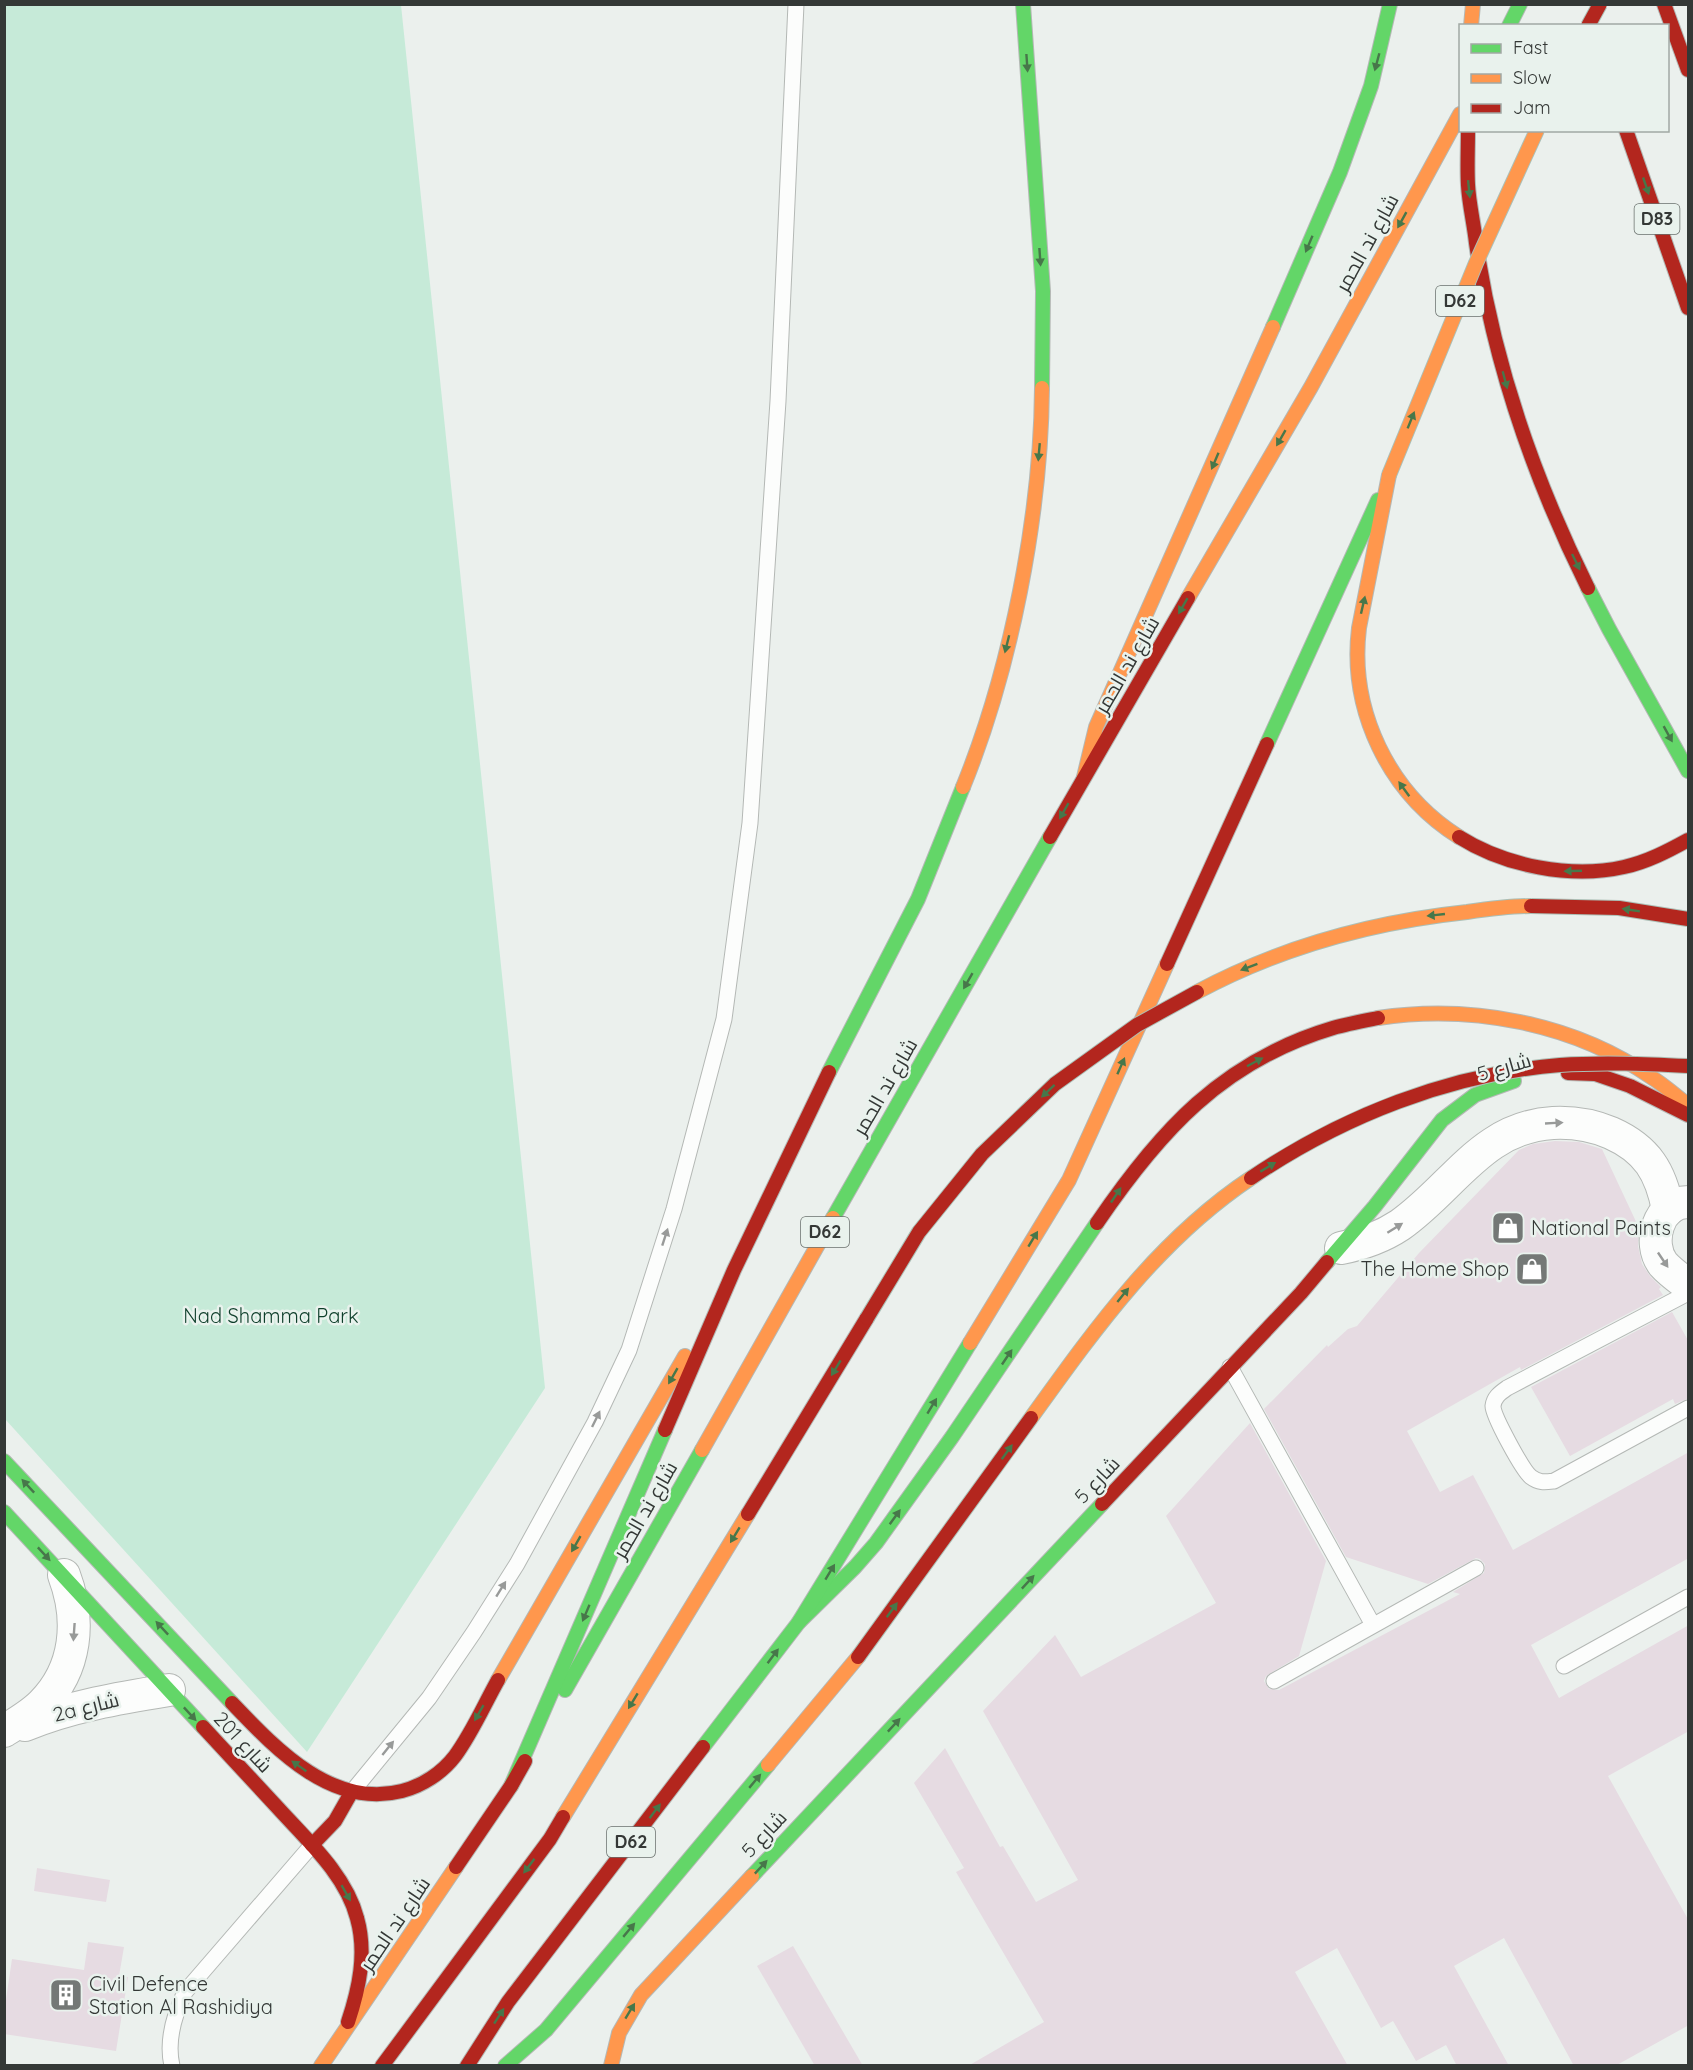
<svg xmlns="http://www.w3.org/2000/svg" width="1693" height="2070" font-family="Quicksand,Cairo,sans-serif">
<rect width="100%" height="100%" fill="#ebf0ed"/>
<polygon fill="#c6ead8" points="5,5 401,5 545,1388 307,1752 5,1419"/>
<g fill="#e6dbe2">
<polygon points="1555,1141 1579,1142 1602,1149 1639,1228 1638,1246 1642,1264 1650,1276 1661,1287 1659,1289 1663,1295 1521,1370 1520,1367 1407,1431 1440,1492 1473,1475 1513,1550 1689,1452 1689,1558 1531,1645 1559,1698 1689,1625 1689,1731 1608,1776 1689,1921 1689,2025 1615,2066 1574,2066 1504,1938 1454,1966 1509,2066 1457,2066 1446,2045 1416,2061 1393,2021 1381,2028 1337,1948 1295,1972 1348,2066 968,2066 1044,2022 956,1872 964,1868 914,1783 945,1748 1000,1847 1003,1846 1036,1902 1078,1880 983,1711 1055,1635 1081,1677 1216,1603 1166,1516 1250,1423 1326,1561 1299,1656 1266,1676 1264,1681 1269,1689 1279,1690 1460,1594 1453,1592 1484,1573 1485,1564 1480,1559 1476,1558 1428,1584 1346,1557 1264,1409 1327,1345 1328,1347 1348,1329 1357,1326 1419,1253 1519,1150 1533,1144"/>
<polygon points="1672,1312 1689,1342 1689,1398 1675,1404 1673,1399 1570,1456 1531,1387"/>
<polygon points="37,1868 110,1880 106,1902 34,1891"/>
<polygon points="88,1942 124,1947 119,1976 128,1977 116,2051 4,2034 4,2013 12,1959 84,1970"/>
<polygon points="793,1946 863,2066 815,2066 757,1966"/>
</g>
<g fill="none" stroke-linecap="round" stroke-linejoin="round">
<defs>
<g id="lane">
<path d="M1688 1293 1507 1388C1500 1393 1494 1397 1493 1406 1493 1416 1523 1471 1531 1477 1539 1483 1545 1482 1554 1481L1688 1408"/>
<polyline points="1230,1367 1373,1625"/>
<polyline points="1564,1666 1688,1597"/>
<polyline points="1274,1681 1476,1568"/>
<polyline points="351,1793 429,1698 474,1632 517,1564 595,1422 629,1350 674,1209 724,1019 750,823 778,401 796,4"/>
<path d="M172 2066C166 2040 174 2015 185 1992L312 1845"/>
</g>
<g id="street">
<path d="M1688 1202C1658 1202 1647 1243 1663 1264 1670 1272 1680 1279 1688 1285"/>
<path d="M1341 1248C1362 1244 1382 1237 1400 1225 1453 1188 1482 1127 1553 1123 1573 1122 1592 1125 1611 1133 1647 1149 1661 1172 1668 1210"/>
<path d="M25 1725C71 1706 120 1698 169 1690"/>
<path d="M4 1731C17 1723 31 1715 42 1704 77 1669 81 1620 64 1575"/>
</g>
<g id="fast">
<polyline points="1023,4 1043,291 1042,388"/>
<polyline points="1509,26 1520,4"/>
<polyline points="1273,327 1340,172 1371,86 1390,4"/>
<polyline points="1588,588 1609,629 1688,771"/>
<polyline points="1267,744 1378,500"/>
<polyline points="829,1072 918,899 963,787"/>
<polyline points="833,1218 1050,837"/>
<polyline points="1327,1262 1375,1206 1442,1120 1475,1095 1514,1081"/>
<polyline points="4,1461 232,1703"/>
<polyline points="4,1512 203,1727"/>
<polyline points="799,1622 855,1567 876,1543 952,1437 1097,1223"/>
<polyline points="565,1690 702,1450"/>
<polyline points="703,1747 799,1622 970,1343"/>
<polyline points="511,1786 665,1430"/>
<polyline points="752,1876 1102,1504"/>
<polyline points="505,2066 546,2030 768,1765"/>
</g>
<g id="slow">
<polyline points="1471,26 1473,4"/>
<path d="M1389 475 1359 628C1349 711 1389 793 1459 837"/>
<polyline points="1188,598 1311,387 1460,114"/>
<polyline points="1084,777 1096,727 1273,327"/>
<path d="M963 787C1011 669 1041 515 1042 388"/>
<path d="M1378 1018C1471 1004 1573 1023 1651 1077 1664 1085 1676 1096 1688 1105"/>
<polyline points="970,1343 1069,1180 1167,964"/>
<polyline points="702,1450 833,1218"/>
<polyline points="498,1680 685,1356"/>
<polyline points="768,1765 858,1657"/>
<polyline points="563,1817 748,1514"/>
<polyline points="321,2066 456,1867"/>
<polyline points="611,2066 619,2033 641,1995 752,1876"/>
</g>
<g id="jam">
<polyline points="1664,4 1688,70"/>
<path d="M1468 130C1468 148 1467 167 1468 185 1469 204 1474 224 1476 243 1494 364 1534 479 1588 588"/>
<polyline points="1626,130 1688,308"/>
<polyline points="1050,837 1188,598"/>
<path d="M1459 837C1505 866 1571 879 1624 867 1647 862 1668 851 1688 840"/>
<polyline points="1167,964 1267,744"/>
<polyline points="1568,1073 1595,1074 1630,1086 1688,1115"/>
<path d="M1097 1223C1159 1132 1222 1061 1333 1028 1347 1024 1363 1021 1378 1018"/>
<polyline points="665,1430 734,1270 829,1072"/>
<polyline points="1102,1504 1301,1293 1327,1262"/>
<polyline points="748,1514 867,1318"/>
<path d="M232 1703C276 1749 332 1809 402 1791 422 1786 442 1773 455 1756 472 1733 484 1705 498 1680"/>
<path d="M203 1727C228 1754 253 1781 278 1808 307 1840 346 1875 357 1918 367 1953 359 1989 348 2022"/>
<polyline points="312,1845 335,1821 351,1793"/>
<polyline points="456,1867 511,1786 525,1761"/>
<polyline points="382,2066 550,1839 563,1817"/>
<polyline points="467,2066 508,2002 703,1747"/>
</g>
</defs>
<use href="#lane" stroke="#b4b8b5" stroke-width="17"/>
<use href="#street" stroke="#b4b8b5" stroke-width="34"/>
<use href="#fast" stroke="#b4b8b5" stroke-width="16"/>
<use href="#slow" stroke="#b4b8b5" stroke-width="16"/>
<use href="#jam" stroke="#b4b8b5" stroke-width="16"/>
<use href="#lane" stroke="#fcfdfc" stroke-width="15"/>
<use href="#street" stroke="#fcfdfc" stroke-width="32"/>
<use href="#fast" stroke="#63d668" stroke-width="14"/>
<use href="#slow" stroke="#ff974d" stroke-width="14"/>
<use href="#jam" stroke="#b3261e" stroke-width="14"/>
<defs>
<g id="slow-bridge">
<polyline points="1389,475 1476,263 1537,130"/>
<path d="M1197 992C1281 947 1373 922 1467 912 1488 909 1510 906 1531 906"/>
<path d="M1031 1418C1095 1329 1158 1240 1251 1178"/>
</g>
<g id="jam-bridge">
<polyline points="1588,26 1600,4"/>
<polyline points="1531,906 1619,908 1688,919"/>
<path d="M1251 1178C1343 1116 1449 1074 1560 1065 1603 1062 1646 1064 1688 1066"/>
<polyline points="867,1318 919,1232 982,1154 1055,1084 1137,1025 1197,992"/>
<polyline points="858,1657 1031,1418"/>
</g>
</defs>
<use href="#slow-bridge" stroke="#acbfb6" stroke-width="16" stroke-linecap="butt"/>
<use href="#jam-bridge" stroke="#acbfb6" stroke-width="16" stroke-linecap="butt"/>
<use href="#slow-bridge" stroke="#ff974d" stroke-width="14"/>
<use href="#jam-bridge" stroke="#b3261e" stroke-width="14"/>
</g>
<defs><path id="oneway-solid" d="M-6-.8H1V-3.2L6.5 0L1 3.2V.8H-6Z" transform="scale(1.5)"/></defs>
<g fill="#47774a">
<use href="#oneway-solid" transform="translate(1377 62) rotate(105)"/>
<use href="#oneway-solid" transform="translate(1027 63) rotate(86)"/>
<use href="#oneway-solid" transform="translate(1646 186) rotate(71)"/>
<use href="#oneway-solid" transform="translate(1469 189) rotate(84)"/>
<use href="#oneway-solid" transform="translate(1402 220) rotate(119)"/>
<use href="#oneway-solid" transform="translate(1309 244) rotate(113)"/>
<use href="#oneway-solid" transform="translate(1040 257) rotate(86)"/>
<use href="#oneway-solid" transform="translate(1505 380) rotate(75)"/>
<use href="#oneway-solid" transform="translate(1411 420) rotate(-68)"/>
<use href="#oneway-solid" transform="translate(1281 438) rotate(120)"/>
<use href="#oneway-solid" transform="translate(1039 452) rotate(95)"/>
<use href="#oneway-solid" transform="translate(1215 461) rotate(113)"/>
<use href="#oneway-solid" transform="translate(1576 562) rotate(64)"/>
<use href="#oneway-solid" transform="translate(1363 605) rotate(-77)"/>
<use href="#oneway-solid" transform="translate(1183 606) rotate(120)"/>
<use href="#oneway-solid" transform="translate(1007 644) rotate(104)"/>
<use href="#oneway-solid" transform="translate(1668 734) rotate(61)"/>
<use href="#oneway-solid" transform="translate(1404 789) rotate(-126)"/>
<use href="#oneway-solid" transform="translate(1064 811) rotate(120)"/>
<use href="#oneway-solid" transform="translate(1573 871) rotate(178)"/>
<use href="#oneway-solid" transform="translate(1631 910) rotate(-171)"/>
<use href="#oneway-solid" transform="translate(1436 915) rotate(174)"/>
<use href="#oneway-solid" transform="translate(1249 967) rotate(159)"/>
<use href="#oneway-solid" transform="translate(968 981) rotate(120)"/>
<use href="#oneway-solid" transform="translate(1255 1062) rotate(-28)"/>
<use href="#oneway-solid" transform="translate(1121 1066) rotate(-66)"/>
<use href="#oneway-solid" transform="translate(1048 1091) rotate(137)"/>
<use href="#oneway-solid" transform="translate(1268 1167) rotate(-31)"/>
<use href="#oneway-solid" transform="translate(1116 1195) rotate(-56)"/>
<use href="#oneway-solid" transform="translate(1033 1239) rotate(-59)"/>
<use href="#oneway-solid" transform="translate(1123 1295) rotate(-51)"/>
<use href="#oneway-solid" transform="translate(1007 1357) rotate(-56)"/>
<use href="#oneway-solid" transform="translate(836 1368) rotate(121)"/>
<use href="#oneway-solid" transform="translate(673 1376) rotate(120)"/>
<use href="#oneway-solid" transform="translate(932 1406) rotate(-59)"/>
<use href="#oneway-solid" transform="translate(1007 1452) rotate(-54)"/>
<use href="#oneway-solid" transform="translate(28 1486) rotate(-133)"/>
<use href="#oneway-solid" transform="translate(895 1517) rotate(-54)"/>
<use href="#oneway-solid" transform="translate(735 1535) rotate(121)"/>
<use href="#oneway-solid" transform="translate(576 1544) rotate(120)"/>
<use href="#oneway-solid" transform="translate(44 1554) rotate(47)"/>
<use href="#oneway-solid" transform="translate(830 1572) rotate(-59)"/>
<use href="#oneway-solid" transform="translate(1028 1582) rotate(-47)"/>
<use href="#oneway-solid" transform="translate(892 1610) rotate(-54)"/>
<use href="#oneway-solid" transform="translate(586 1613) rotate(113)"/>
<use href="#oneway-solid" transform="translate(162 1628) rotate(-133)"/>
<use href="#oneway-solid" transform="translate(773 1656) rotate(-53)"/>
<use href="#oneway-solid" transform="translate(633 1701) rotate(121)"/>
<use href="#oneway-solid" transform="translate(479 1713) rotate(120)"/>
<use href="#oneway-solid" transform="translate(190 1714) rotate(47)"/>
<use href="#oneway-solid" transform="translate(894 1725) rotate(-47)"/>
<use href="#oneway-solid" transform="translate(299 1766) rotate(-145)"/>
<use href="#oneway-solid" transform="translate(755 1781) rotate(-50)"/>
<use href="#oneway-solid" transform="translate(655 1811) rotate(-53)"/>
<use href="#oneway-solid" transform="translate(529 1866) rotate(127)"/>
<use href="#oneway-solid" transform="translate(761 1867) rotate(-47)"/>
<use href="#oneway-solid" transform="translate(346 1893) rotate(60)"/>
<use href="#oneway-solid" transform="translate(629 1930) rotate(-50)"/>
<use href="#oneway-solid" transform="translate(630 2011) rotate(-59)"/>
<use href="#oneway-solid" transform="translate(499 2016) rotate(-57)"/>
</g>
<g fill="#989a99">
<use href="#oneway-solid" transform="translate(1554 1123) rotate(-3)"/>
<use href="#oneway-solid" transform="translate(1395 1228) rotate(-32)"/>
<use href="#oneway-solid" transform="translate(665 1237) rotate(-72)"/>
<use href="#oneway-solid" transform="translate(1663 1260) rotate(56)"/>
<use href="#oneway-solid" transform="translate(596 1419) rotate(-64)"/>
<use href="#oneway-solid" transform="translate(501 1589) rotate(-58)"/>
<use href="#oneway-solid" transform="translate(74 1632) rotate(94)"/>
<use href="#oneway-solid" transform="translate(388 1748) rotate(-51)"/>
</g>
<defs>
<symbol id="shop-square" viewBox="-11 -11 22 22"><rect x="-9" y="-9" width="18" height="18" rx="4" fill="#747876" stroke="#e9f2ed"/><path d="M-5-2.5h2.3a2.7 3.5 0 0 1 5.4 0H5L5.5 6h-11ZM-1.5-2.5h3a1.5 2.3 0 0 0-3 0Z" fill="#fff"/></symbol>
<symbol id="building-square" viewBox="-11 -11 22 22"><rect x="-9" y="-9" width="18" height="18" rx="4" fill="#747876" stroke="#e9f2ed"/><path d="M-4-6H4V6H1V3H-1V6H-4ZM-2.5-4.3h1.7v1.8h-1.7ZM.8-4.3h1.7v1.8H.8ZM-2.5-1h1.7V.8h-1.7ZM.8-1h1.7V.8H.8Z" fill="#fff"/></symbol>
</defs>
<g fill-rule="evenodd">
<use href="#shop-square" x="1489" y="1209" width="38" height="38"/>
<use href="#shop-square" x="1513" y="1250" width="38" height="38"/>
<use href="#building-square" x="47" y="1976" width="38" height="38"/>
</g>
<g text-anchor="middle" stroke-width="5" stroke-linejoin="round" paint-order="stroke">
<g fill="#e9f2ed" stroke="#6a706d" stroke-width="1.5">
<rect x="1634.5" y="204" width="45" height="30" rx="4.5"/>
<rect x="1436" y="286" width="48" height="30" rx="4.5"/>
<rect x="801" y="1217" width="48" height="30" rx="4.5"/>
<rect x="607" y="1827" width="48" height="30" rx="4.5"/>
</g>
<g font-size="18" font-weight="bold" fill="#343836">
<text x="1657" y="225">D83</text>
<text x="1460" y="307">D62</text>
<text x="825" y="1238">D62</text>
<text x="631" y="1848">D62</text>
</g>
<g font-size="20" fill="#343836" stroke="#e9f2ed">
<text transform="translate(1367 243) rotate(-61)" y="7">شارع ند الحمر</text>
<text transform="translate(1127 665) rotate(-60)" y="7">شارع ند الحمر</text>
<text transform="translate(1504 1067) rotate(-16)" y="7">شارع 5</text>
<text transform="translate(885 1087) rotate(-60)" y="7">شارع ند الحمر</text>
<text transform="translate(1097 1480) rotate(-47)" y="7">شارع 5</text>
<text transform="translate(645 1510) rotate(-60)" y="7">شارع ند الحمر</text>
<text transform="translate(86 1707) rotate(-14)" y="7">2a شارع</text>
<text transform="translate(243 1742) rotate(47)" y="7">شارع 201</text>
<text transform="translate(764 1834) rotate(-47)" y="7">شارع 5</text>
<text transform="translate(395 1924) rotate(-56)" y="7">شارع ند الحمر</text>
</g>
<g font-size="20" fill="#343836" stroke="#e9f2ed" text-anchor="start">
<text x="1531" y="1235">National Paints</text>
<text x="1509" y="1276" text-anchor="end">The Home Shop</text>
<text x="89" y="1991">Civil Defence<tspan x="89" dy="23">Station Al Rashidiya</tspan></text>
</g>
<g font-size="20" fill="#0d3e2a" stroke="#e9f2ed">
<text x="271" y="1323">Nad Shamma Park</text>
</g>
</g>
<rect width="1693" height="2070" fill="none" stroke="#343836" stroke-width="12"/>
<rect x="1459" y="24" width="210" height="108" fill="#e9f2ed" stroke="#a1a8a4" stroke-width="1.5"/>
<rect x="1471" y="44" width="30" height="9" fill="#63d668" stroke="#a1a8a4" stroke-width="1.5"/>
<text x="1513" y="54" font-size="18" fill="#343836">Fast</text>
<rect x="1471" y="74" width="30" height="9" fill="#ff974d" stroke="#a1a8a4" stroke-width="1.5"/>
<text x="1513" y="84" font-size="18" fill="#343836">Slow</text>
<rect x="1471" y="104" width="30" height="9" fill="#b3261e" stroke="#a1a8a4" stroke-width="1.5"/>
<text x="1513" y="114" font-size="18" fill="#343836">Jam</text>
</svg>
